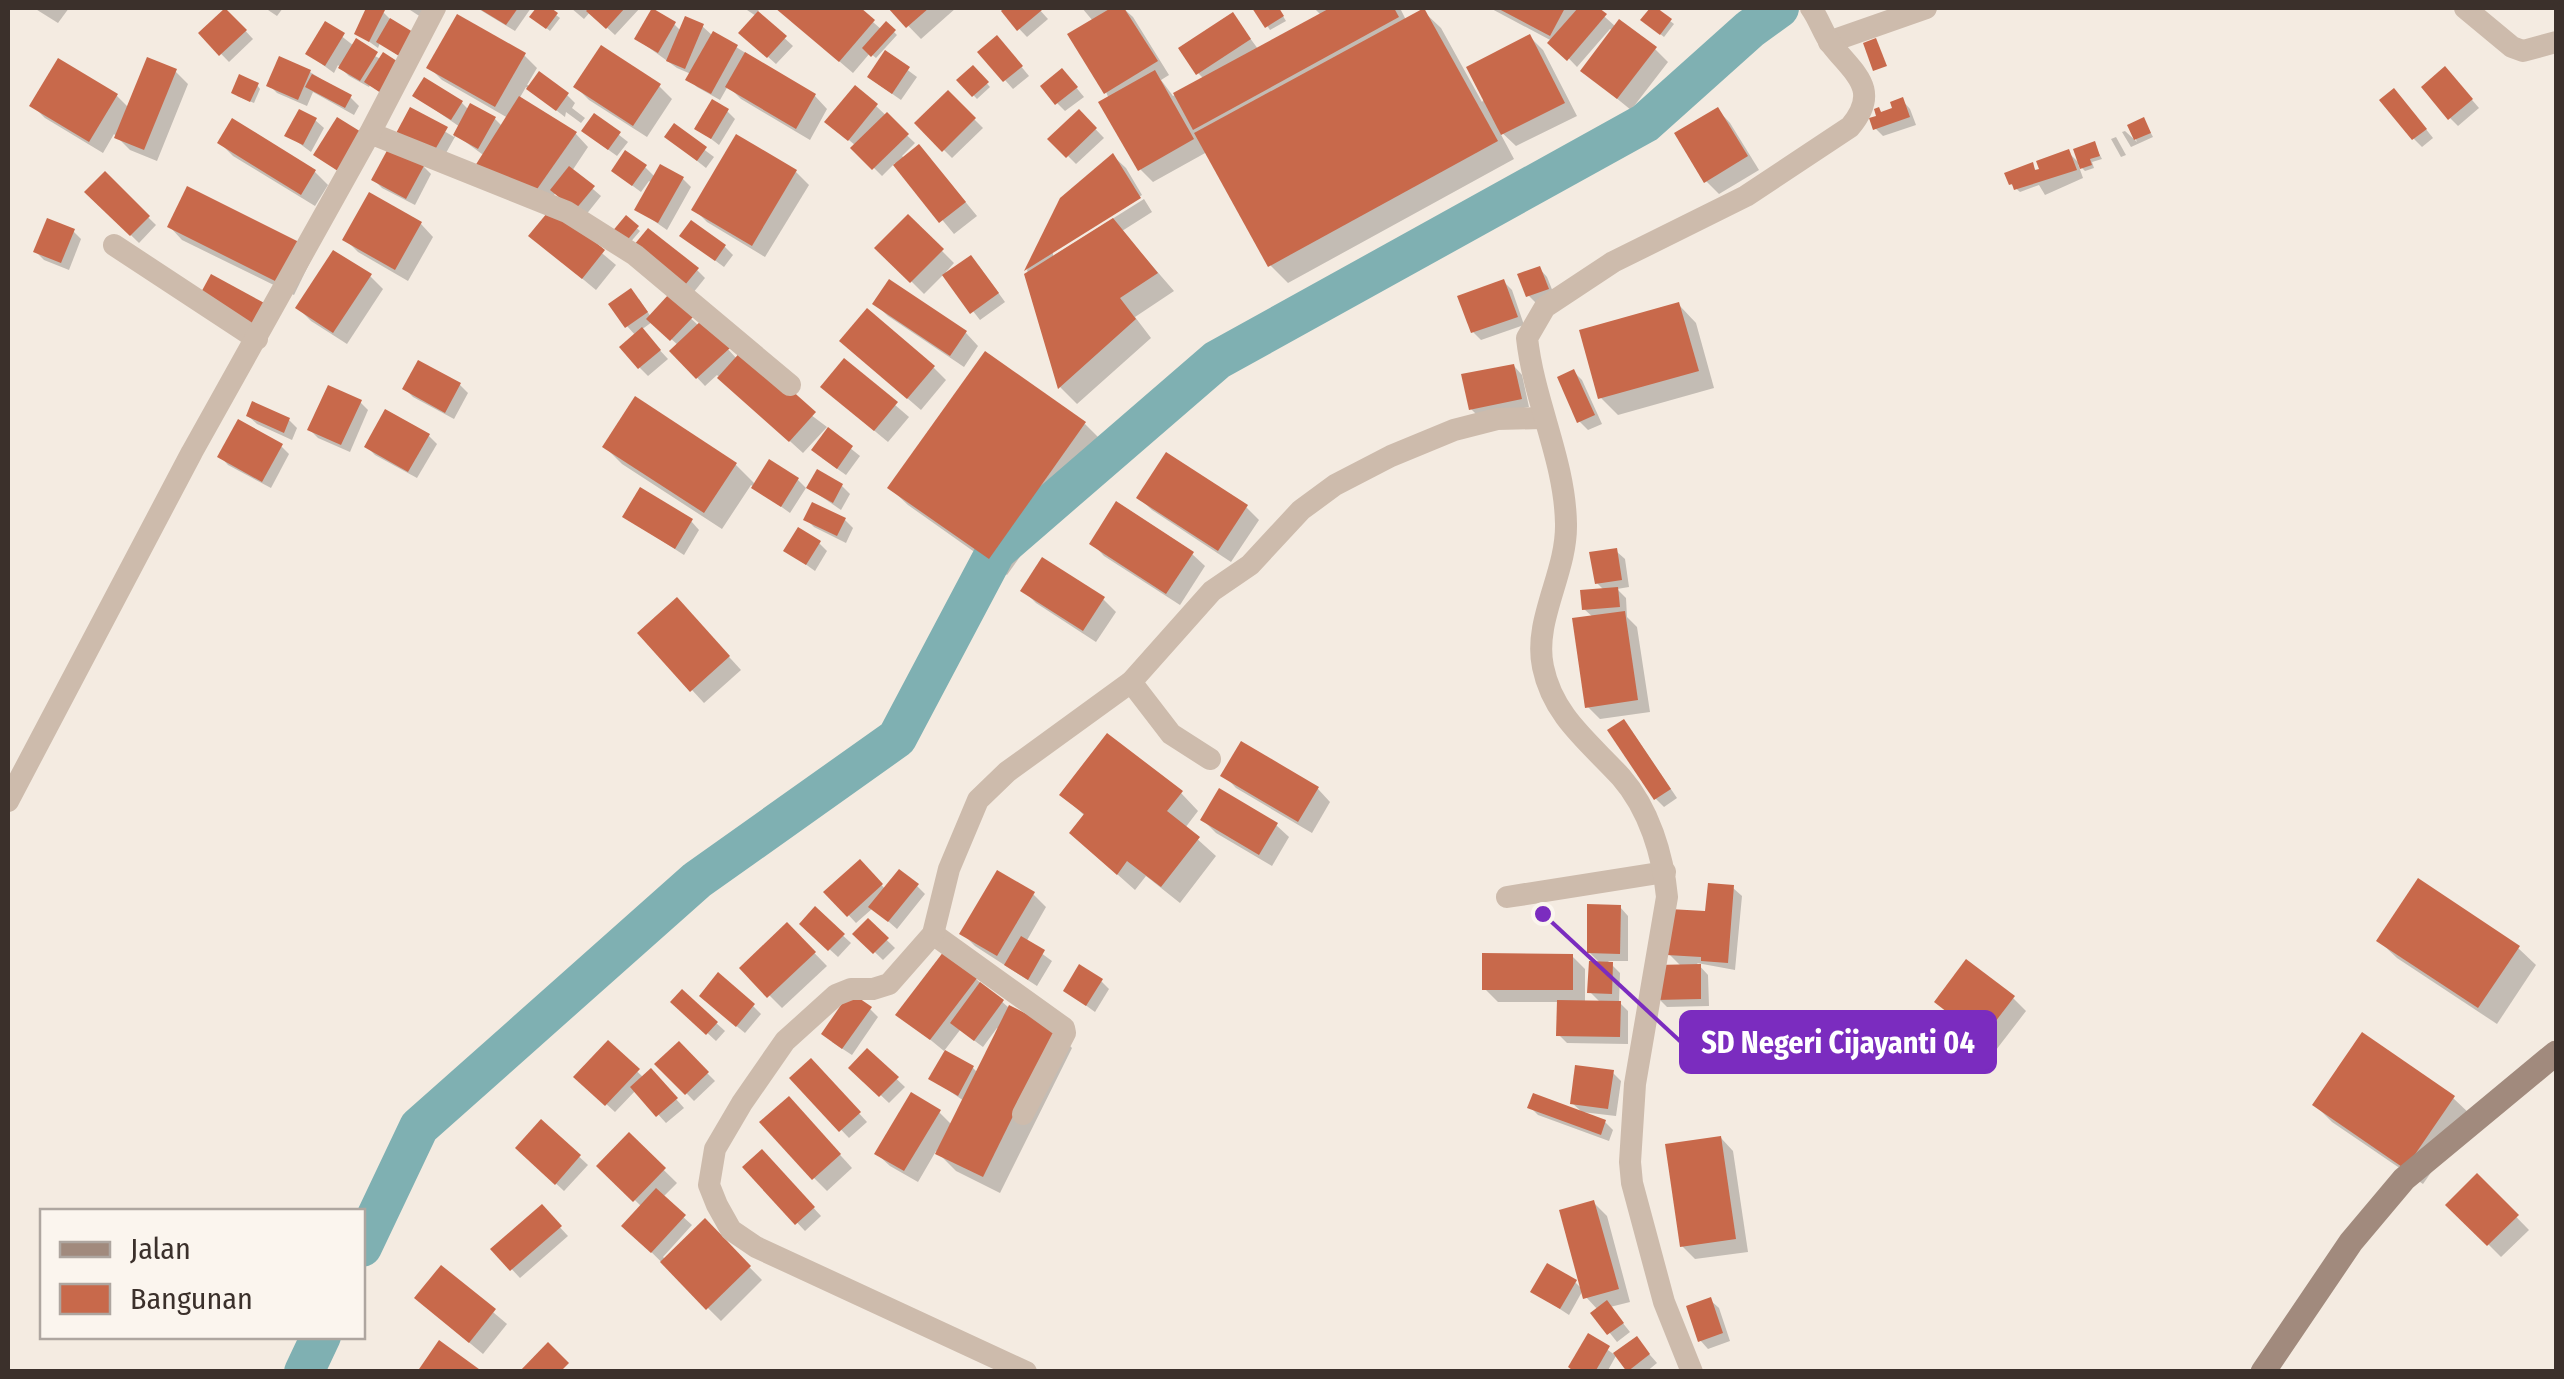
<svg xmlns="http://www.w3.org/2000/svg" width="2564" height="1379" font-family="'Fira Sans Condensed',sans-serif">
<rect width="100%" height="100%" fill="#f4ebe1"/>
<g fill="#0003">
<polygon points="34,8 69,8 58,23"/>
<polygon points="265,8 283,8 277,16"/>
<polygon points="369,8 383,12 391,20 408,62 380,43 378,48 357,33"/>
<polygon points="407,8 432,8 424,19"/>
<polygon points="477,8 531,8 515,31"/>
<polygon points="540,8 547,8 560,18 550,31 533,17"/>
<polygon points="571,8 640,8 615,35 590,12 584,19"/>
<polygon points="744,8 760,8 757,13 793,46 776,64 750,41 756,16"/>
<polygon points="777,8 857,8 882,30 887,25 897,35 876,58 870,53 853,73"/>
<polygon points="891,8 956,8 921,39"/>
<polygon points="999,8 1038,8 1048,19 1027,37"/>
<polygon points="1082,8 1123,8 1133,17 1169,75 1161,80 1173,96 1204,79 1198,73 1233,15 1258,49 1321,15 1314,8 1400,8 1406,20 1423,11 1441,28 1482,102 1530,37 1543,50 1577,116 1516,146 1498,129 1514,159 1288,283 1270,265 1207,152 1153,182 1140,169 1106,92 1093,21"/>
<polygon points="1278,8 1286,21 1270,30 1256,9"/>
<polygon points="1490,8 1595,8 1616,27 1655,49 1668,62 1631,110 1583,71 1613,31 1610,29 1577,67 1552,41"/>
<polygon points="1653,8 1674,24 1664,37 1643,20"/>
<polygon points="226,10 253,39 229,62 201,33"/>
<polygon points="326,24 354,46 381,59 393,101 370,85 369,87 349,76 338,65 334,73 308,54"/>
<polygon points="674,24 681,31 702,26 713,36 736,47 815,96 827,109 810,140 741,99 728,86 720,100 697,87 689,79 691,74 677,68 637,39"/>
<polygon points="1005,47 1029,76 1013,89 980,52"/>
<polygon points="886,54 917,77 901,100 878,84"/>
<polygon points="524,55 537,68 527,85 567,95 575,103 572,108 585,118 581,123 566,112 565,117 526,87 519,99 576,134 588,147 572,171 601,196 585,216 556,192 549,203 456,135 441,162 411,111 454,137 460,127 415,96 462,103 469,110 495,119 503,127 508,118 442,80 429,67"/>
<polygon points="973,68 990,87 977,99 959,80"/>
<polygon points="175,71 188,84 157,161 130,150 114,134 103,153 45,118 32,105 117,96 129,108"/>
<polygon points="310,72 351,98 359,106 354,115 313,92 307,106 277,93 269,85"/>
<polygon points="2453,78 2479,108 2458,126 2450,118"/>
<polygon points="1070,80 1084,97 1065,111 1057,103"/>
<polygon points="257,85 260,89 254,103 237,96"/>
<polygon points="659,86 672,99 647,137 589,100 576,87"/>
<polygon points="948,93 983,128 952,158 917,123"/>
<polygon points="2402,99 2433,138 2422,147 2414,139"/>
<polygon points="1902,100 1910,109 1916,125 1883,136 1875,128 1883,114 1895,110"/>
<polygon points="876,106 915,143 902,156 905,159 931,160 977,216 954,234 895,163 882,176 854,148 856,146 836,129"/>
<polygon points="1718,110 1730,123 1759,170 1719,194 1706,181"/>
<polygon points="727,111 735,119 719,145 697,128"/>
<polygon points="1079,112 1104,138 1076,164 1051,139"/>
<polygon points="595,116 628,142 617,156 592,138"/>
<polygon points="315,120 324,128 311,152 288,135"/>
<polygon points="2144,120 2153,137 2131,147 2122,132 2125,131 2137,142 2130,126"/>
<polygon points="674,127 714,157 706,168 667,137"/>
<polygon points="2116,137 2126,155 2121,157 2111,139"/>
<polygon points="220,143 315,172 328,185 315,206 233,156"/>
<polygon points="2094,144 2102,159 2092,162 2094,168 2085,171 2078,164 2083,178 2045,195 2039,185 2020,192 2011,184 2032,165 2037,172 2068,152 2080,164"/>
<polygon points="1113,156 1126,168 1142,195 1053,250 1053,256 1144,199 1152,212 1122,231 1174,291 1135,317 1151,338 1077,404 1060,387 1027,270 1062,200"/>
<polygon points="423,166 431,174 415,205 382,188 374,180"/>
<polygon points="645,167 655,177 683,179 691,187 667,230 637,209 652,183 649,181 641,192 622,178"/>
<polygon points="796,172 809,185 765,257 707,222 694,209"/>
<polygon points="105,175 156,225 139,243 87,192"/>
<polygon points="552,211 616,265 596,290 531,236"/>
<polygon points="908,217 954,263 946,272 948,274 979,266 1005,302 980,320 944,274 924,294 878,248"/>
<polygon points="626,219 640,231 628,245"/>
<polygon points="421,224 433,237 408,281 358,252 345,239"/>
<polygon points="170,227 312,258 294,295 182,240"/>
<polygon points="73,231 81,239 69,270 44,260 36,252"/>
<polygon points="682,236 725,247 733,255 724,267"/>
<polygon points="632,250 697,270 705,278 689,298"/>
<polygon points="1539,268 1547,277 1555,297 1537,304 1529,296"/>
<polygon points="370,276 383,289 347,344 311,321 298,308"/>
<polygon points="1504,282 1512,290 1524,325 1481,340 1473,332"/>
<polygon points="889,283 966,333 978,346 964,367 888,316 875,304"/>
<polygon points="669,298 699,326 703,322 737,359 827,427 803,453 717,375 705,386 672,351 678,345 652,322 641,330 668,359 648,376 640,368 622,347 636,336 627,326 639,299 651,317"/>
<polygon points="1679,305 1696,323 1714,388 1618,415 1600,397"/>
<polygon points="855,353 934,368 946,380 921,410"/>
<polygon points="844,361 909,417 888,442 836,399"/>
<polygon points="1514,366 1522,375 1529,407 1479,417 1471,409"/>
<polygon points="1574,372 1582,380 1602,424 1588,430 1580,422"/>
<polygon points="460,385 468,393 454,419 413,397 405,389"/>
<polygon points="360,402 368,410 350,452 318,438 310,430"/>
<polygon points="248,416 289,420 297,428 292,440 257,424"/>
<polygon points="1085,424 1102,441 1007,575 908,505 890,488"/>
<polygon points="829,431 860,456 846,475 822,458"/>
<polygon points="429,436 437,444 417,478 375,455 367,447"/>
<polygon points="281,446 289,454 271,488 228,465 220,456"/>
<polygon points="605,447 736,465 756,485 798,480 806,488 790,513 751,485 722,529 622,464"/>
<polygon points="842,486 850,494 841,510 809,488"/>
<polygon points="1139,498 1246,507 1259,520 1231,562 1152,510"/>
<polygon points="625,517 691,521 699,530 684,555"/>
<polygon points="806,519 845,520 853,528 846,543 814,527"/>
<polygon points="819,543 827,551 815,571 787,551"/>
<polygon points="1092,543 1192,554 1205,566 1180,605 1104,556"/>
<polygon points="1616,551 1625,559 1629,587 1617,589 1626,598 1627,617 1637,627 1650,712 1600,719 1587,706 1594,618 1584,609 1604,590 1597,583"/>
<polygon points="1023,590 1103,599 1116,612 1096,642 1036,603"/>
<polygon points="689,613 741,670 704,703 692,690"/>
<polygon points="1631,730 1677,798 1664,807 1656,799"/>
<polygon points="1224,775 1318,789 1330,802 1312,833 1236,788"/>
<polygon points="1181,793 1198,811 1185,828 1216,856 1180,903 1146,876 1135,890 1090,850 1085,816 1062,795"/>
<polygon points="1203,820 1276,825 1289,837 1272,866 1216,833"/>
<polygon points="860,862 886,890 917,886 925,894 897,929 873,908 856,923 827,892"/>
<polygon points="1733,888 1742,896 1735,970 1697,963 1708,975 1709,1006 1667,1007 1659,999 1682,967 1669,954"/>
<polygon points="1033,894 1046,907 1026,942 1052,961 1037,986 975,946 962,933"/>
<polygon points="1620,907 1628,916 1628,961 1608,961 1620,973 1619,1002 1628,1011 1628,1044 1567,1043 1559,1035 1559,1002 1498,1002 1485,989 1572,956 1585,969 1585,1003 1601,1003 1590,992 1601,964 1589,952"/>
<polygon points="815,910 851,943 838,957 802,924"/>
<polygon points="868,922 895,948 883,960 856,934"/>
<polygon points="787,925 827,966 782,1008 742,968"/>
<polygon points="2379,941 2518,948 2536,965 2497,1024 2397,958"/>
<polygon points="976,979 1008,1007 1055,1031 1072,1048 1000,1193 956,1171 936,1151 918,1182 890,1166 877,1154 939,1112 952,1125 964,1101 932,1079 973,1068 978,1073 1000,1029 997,1028 983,1047 960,1030 944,1051 899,1014"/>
<polygon points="1101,981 1109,989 1095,1012 1066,991"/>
<polygon points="682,992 725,1031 716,1041 674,1002"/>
<polygon points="2013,998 2026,1011 1996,1050 1937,1002"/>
<polygon points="710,1004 753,1006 761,1014 745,1033"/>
<polygon points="870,1009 878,1017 852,1055 832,1042"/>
<polygon points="608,1044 644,1078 659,1080 684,1108 666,1123 636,1090 615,1112 577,1077"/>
<polygon points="678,1044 715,1081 694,1101 658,1064"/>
<polygon points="867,1051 905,1087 889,1103 852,1068"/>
<polygon points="811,1061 867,1122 849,1138 792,1078"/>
<polygon points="1613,1073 1621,1081 1616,1116 1582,1112 1572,1103"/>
<polygon points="2453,1098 2471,1115 2423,1184 2332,1122 2315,1105"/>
<polygon points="1530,1107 1605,1122 1613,1130 1609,1141 1538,1115"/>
<polygon points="801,1112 852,1168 827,1191 814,1178"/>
<polygon points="542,1122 588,1165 564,1191 518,1148"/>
<polygon points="629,1136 677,1183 662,1198 692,1225 663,1257 666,1260 705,1222 762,1280 721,1321 625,1226 642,1207 600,1166"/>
<polygon points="1721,1138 1733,1151 1748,1252 1695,1259 1682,1246"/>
<polygon points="762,1152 821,1216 805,1231 745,1167"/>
<polygon points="2477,1177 2529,1230 2501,1257 2449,1205"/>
<polygon points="1594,1203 1607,1216 1630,1302 1610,1307 1630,1332 1617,1342 1594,1313 1598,1310 1586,1297"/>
<polygon points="542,1208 568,1236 520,1278 494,1250"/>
<polygon points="441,1268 507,1324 483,1354 430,1310"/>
<polygon points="1575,1282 1583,1290 1569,1315 1534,1292"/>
<polygon points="1710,1300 1719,1308 1730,1341 1708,1349 1700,1340"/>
<polygon points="1589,1337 1615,1355 1636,1339 1657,1363 1646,1372 1631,1372 1617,1354 1607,1372 1576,1372 1571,1367"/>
</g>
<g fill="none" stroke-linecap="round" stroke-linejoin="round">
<g stroke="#7fb0b2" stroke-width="40">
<polyline points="362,1247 419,1127 697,880 897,738 996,551 1217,360 1645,123 1750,29 1779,8"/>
<polyline points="304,1372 321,1336"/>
</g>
</g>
<g fill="#c8694b">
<polygon points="225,8 247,30 219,56 198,33"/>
<polygon points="366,8 385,10 369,42 354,34"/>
<polygon points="478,8 518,8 506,25"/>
<polygon points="536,8 551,8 558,13 546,29 529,17"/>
<polygon points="589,8 625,8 606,29 586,11"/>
<polygon points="652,8 676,22 658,53 634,39"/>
<polygon points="775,8 861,8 875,20 839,62"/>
<polygon points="888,8 929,8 906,28"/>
<polygon points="1005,8 1040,8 1042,10 1017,31 1001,11"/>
<polygon points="1111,8 1124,8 1158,61 1104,94 1067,34"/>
<polygon points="1252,8 1279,8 1284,16 1265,28"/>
<polygon points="1330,8 1394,8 1399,17 1193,130 1173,93"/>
<polygon points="1424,8 1498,141 1268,267 1194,133"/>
<polygon points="1497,8 1565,8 1550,36"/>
<polygon points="1578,8 1599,8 1607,14 1567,61 1547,43"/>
<polygon points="1650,8 1657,8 1672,19 1660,35 1640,20"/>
<polygon points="758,11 787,36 767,58 738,33"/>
<polygon points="1233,12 1251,39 1196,75 1178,48"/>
<polygon points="457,14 526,53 495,107 426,68"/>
<polygon points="685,16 704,24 685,69 666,61"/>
<polygon points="390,18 413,32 399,56 376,42"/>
<polygon points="1619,19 1657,47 1617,99 1580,71"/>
<polygon points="325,21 345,33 325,66 305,54"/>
<polygon points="886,21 896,30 871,57 862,48"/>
<polygon points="713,31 738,45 711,94 685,80"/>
<polygon points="1530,34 1565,103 1501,135 1466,67"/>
<polygon points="997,35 1023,66 1003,82 977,52"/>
<polygon points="356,38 378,52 360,81 338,68"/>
<polygon points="1876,38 1887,66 1873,71 1863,43"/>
<polygon points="601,45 661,84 633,126 573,87"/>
<polygon points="885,50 910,67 892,94 867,77"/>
<polygon points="383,52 403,65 384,95 364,82"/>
<polygon points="745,52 816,94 796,129 725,87"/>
<polygon points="279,56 311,70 298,100 266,86"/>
<polygon points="147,57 177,69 144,150 114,138"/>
<polygon points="58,58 118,94 89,142 29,106"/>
<polygon points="973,65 989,82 972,97 956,80"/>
<polygon points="2445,66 2473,99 2448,120 2421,87"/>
<polygon points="1062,68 1078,87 1055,105 1040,86"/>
<polygon points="1155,70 1194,139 1138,171 1098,102"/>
<polygon points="539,71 569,93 556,111 526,89"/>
<polygon points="239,74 259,83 250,102 231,93"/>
<polygon points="312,74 352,95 345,108 305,87"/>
<polygon points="424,77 463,101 451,120 412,96"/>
<polygon points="855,85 878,104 848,141 824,122"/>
<polygon points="2394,88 2427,129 2412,140 2379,100"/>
<polygon points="948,90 976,118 942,152 914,123"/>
<polygon points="519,96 577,132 535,192 475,166"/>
<polygon points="1903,97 1910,117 1873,130 1869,118 1876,116 1874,109 1879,107 1881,112 1892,108 1890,102"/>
<polygon points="712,99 729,109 711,139 694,129"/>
<polygon points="470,103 496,117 478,149 453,135"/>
<polygon points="410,107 448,127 432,155 394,137"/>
<polygon points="1718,107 1748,156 1704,183 1674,133"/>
<polygon points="299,109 317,118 303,145 284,136"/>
<polygon points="1079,109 1097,128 1066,158 1047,139"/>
<polygon points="887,112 909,134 872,170 850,148"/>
<polygon points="594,113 621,132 608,150 581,131"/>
<polygon points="337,117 366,135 341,173 313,155"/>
<polygon points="2144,117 2151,133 2134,140 2127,125"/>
<polygon points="232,118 316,170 301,195 217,143"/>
<polygon points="674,123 707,147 697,161 664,137"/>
<polygon points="736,134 797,170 752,246 691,210"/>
<polygon points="2095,141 2100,156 2090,159 2092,165 2080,169 2073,149"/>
<polygon points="919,144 966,202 939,223 893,165"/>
<polygon points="390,145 425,164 406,199 371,180"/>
<polygon points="2069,149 2077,170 2014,190 2012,184 2009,185 2004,173 2033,162 2035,170 2039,169 2036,161"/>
<polygon points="625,150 647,165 632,186 611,171"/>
<polygon points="1113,153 1141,198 1024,271 1060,198"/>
<polygon points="660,164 684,177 658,223 634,210"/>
<polygon points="569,166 595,186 575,210 550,190"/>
<polygon points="105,171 150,216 130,236 84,192"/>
<polygon points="187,186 301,243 281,284 167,227"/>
<polygon points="369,192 422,222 395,270 342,240"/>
<polygon points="552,207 605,250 582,279 528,236"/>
<polygon points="908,214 944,249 910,283 874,248"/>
<polygon points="626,215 639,226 624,244 611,233"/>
<polygon points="47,218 75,229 61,263 33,252"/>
<polygon points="1113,218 1158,273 1120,298 1136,319 1058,389 1024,274"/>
<polygon points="691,220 726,245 715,261 679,236"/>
<polygon points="648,228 699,268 680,291 629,251"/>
<polygon points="333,250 372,274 333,333 295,308"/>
<polygon points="971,255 999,293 970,314 942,275"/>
<polygon points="1540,266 1549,289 1526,297 1517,274"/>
<polygon points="211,274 268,305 255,328 198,298"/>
<polygon points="889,279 967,331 950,356 872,304"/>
<polygon points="1504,279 1518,317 1471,333 1457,296"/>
<polygon points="631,288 648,312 625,328 608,304"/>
<polygon points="669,294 693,317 670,341 646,319"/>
<polygon points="1679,302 1699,371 1598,399 1579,330"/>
<polygon points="867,308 935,366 907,399 839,341"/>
<polygon points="703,319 730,348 696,379 669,351"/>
<polygon points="642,327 661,350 638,369 619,347"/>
<polygon points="744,348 816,412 789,442 717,378"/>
<polygon points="985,351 1086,422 989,559 887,488"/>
<polygon points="844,358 898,402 874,431 820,387"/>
<polygon points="418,360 461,383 445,413 402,389"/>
<polygon points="1514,364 1522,399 1469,410 1461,374"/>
<polygon points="1574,369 1595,415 1577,423 1557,377"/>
<polygon points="328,385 362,400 341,445 307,430"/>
<polygon points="635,396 737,463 704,513 602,447"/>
<polygon points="252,401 290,418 284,433 246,416"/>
<polygon points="385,409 430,434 408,472 364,447"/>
<polygon points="238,419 283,444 262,482 217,457"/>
<polygon points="828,427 853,446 837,469 811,450"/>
<polygon points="1166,452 1248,505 1218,551 1136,498"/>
<polygon points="769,459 799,478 781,507 751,488"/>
<polygon points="817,469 843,484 833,503 806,488"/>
<polygon points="640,487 693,519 675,549 622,517"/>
<polygon points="1116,501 1194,552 1166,594 1089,544"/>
<polygon points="812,502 846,518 837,536 803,520"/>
<polygon points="798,527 821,541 806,565 783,551"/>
<polygon points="1617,548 1622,580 1595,584 1589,552"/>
<polygon points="1042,557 1105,597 1083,631 1020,591"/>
<polygon points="1618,587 1620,607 1582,610 1580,590"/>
<polygon points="677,597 730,656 690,692 637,633"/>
<polygon points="1625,611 1638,700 1585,708 1572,618"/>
<polygon points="1624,719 1671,789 1654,800 1607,730"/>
<polygon points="1107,733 1183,791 1167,811 1200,837 1161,887 1127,861 1117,875 1069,833 1084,814 1059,795"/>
<polygon points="1241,741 1319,787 1298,822 1220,776"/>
<polygon points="1219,788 1278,823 1259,855 1200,820"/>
<polygon points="860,859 883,884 847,917 823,892"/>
<polygon points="899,869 919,884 888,922 868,907"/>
<polygon points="997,870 1035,892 997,956 959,934"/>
<polygon points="2418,878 2520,946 2478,1008 2376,941"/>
<polygon points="1708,883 1734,885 1728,963 1701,961 1701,957 1667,955 1669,909 1705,911"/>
<polygon points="1587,904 1621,905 1620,954 1587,953"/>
<polygon points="815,906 845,934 828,951 799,924"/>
<polygon points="868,918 889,938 873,954 852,934"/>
<polygon points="787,922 816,952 767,998 739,968"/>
<polygon points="1021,936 1045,950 1028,980 1004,965"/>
<polygon points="944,951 978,977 930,1040 895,1015"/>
<polygon points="1482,953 1573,954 1573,990 1482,990"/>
<polygon points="1966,959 2015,996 1982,1039 1934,1002"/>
<polygon points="1589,961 1613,962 1612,994 1587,993"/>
<polygon points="1079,964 1103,979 1086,1006 1063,991"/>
<polygon points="1701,964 1701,999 1656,1000 1656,965"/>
<polygon points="718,972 755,1004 736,1027 699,996"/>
<polygon points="980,982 1004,1000 974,1041 950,1023"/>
<polygon points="682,989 718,1022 706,1035 670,1002"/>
<polygon points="850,992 872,1007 842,1049 821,1034"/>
<polygon points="1557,1000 1621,1001 1620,1037 1556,1036"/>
<polygon points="1009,1005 1056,1029 983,1177 935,1154"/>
<polygon points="2362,1032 2455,1096 2405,1169 2312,1105"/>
<polygon points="608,1040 640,1069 605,1106 573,1077"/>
<polygon points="679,1041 709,1072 685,1095 654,1064"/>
<polygon points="867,1048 899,1077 879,1097 848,1068"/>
<polygon points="945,1050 974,1066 958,1096 928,1079"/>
<polygon points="811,1058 861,1112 839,1132 789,1078"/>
<polygon points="1575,1065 1614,1070 1608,1109 1570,1104"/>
<polygon points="651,1068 678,1098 656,1117 630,1087"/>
<polygon points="911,1092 941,1110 904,1171 874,1154"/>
<polygon points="1533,1093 1606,1120 1601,1135 1527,1108"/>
<polygon points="789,1096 841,1154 812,1180 759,1122"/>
<polygon points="541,1119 581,1155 555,1185 515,1148"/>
<polygon points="629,1132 666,1168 633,1202 596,1166"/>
<polygon points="1721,1136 1736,1239 1680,1247 1665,1144"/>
<polygon points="762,1149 815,1207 795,1225 742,1167"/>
<polygon points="2477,1173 2519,1215 2487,1246 2445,1205"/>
<polygon points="656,1188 686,1215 651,1253 621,1226"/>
<polygon points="1594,1200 1619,1289 1583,1299 1559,1210"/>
<polygon points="542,1204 562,1226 510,1271 490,1249"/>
<polygon points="705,1218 751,1266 706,1310 660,1262"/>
<polygon points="1547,1263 1577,1280 1560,1309 1530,1292"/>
<polygon points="441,1265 496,1309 469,1343 414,1298"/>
<polygon points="1711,1297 1723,1333 1698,1342 1686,1306"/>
<polygon points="1607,1300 1624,1323 1607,1335 1590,1313"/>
<polygon points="1588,1333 1610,1346 1595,1372 1575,1372 1568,1367"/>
<polygon points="1637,1336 1650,1354 1627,1372 1613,1353"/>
<polygon points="439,1340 483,1372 417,1372"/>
<polygon points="548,1342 569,1363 560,1372 519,1372"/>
</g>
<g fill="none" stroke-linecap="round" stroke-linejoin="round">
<g stroke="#cdbbac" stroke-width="22">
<polyline points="2465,8 2512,47 2523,51 2556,42"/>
<polyline points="1829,42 1926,8"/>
<polyline points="370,133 567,212 635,255 790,385"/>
<polyline points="114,245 257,339"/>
<polyline points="1131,682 1171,734 1210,759"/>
<polyline points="8,801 192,452 370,133 435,8"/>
<polyline points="1507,897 1665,872"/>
<polyline points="933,934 1064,1028 1065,1033 1023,1114"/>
<polyline points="1026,1372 756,1247 731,1230 717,1205 709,1185 715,1149 742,1103 785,1041 836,995 851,989 873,989 889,984 933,934 949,869 978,800 1007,772 1131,682 1212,591 1250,565 1301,510 1335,485 1391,456 1454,430 1497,419 1542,418"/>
<path d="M1692 1372 1664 1302 1632 1183 1630 1162 1635 1084 1667 897C1663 855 1649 809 1621 777 1589 742 1553 716 1543 667 1533 620 1567 573 1566 524 1565 460 1534 402 1527 338L1545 307 1613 262 1746 196 1850 127C1882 89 1853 73 1831 44 1823 33 1819 19 1811 8"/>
</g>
<polyline stroke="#a18a7d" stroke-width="25" points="2263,1372 2351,1242 2404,1179 2556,1053"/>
</g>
<path fill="none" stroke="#7b2cbf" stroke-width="4" d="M1543 914L1681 1042"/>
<circle fill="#7b2cbf" stroke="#fbf5ee" stroke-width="4" cx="1543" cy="914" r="10"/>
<rect fill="#7b2cbf" stroke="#7b2cbf" stroke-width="4" x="1681" y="1012" width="314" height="60" rx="10"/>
<g font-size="30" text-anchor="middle" font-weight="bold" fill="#fff">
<text x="1838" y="1053">SD Negeri Cijayanti 04</text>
</g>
<rect width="2564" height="1379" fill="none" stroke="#3b302b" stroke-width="20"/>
<rect x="40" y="1209" width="325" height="130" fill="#fbf5ee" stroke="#aea6a0" stroke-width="2.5"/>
<rect x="60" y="1242" width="50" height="15" fill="#a18a7d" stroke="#aea6a0" stroke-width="2.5"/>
<text x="130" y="1259" font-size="30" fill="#3b302b">Jalan</text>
<rect x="60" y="1284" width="50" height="30" fill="#c8694b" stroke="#aea6a0" stroke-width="2.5"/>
<text x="130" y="1309" font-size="30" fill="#3b302b">Bangunan</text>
</svg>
